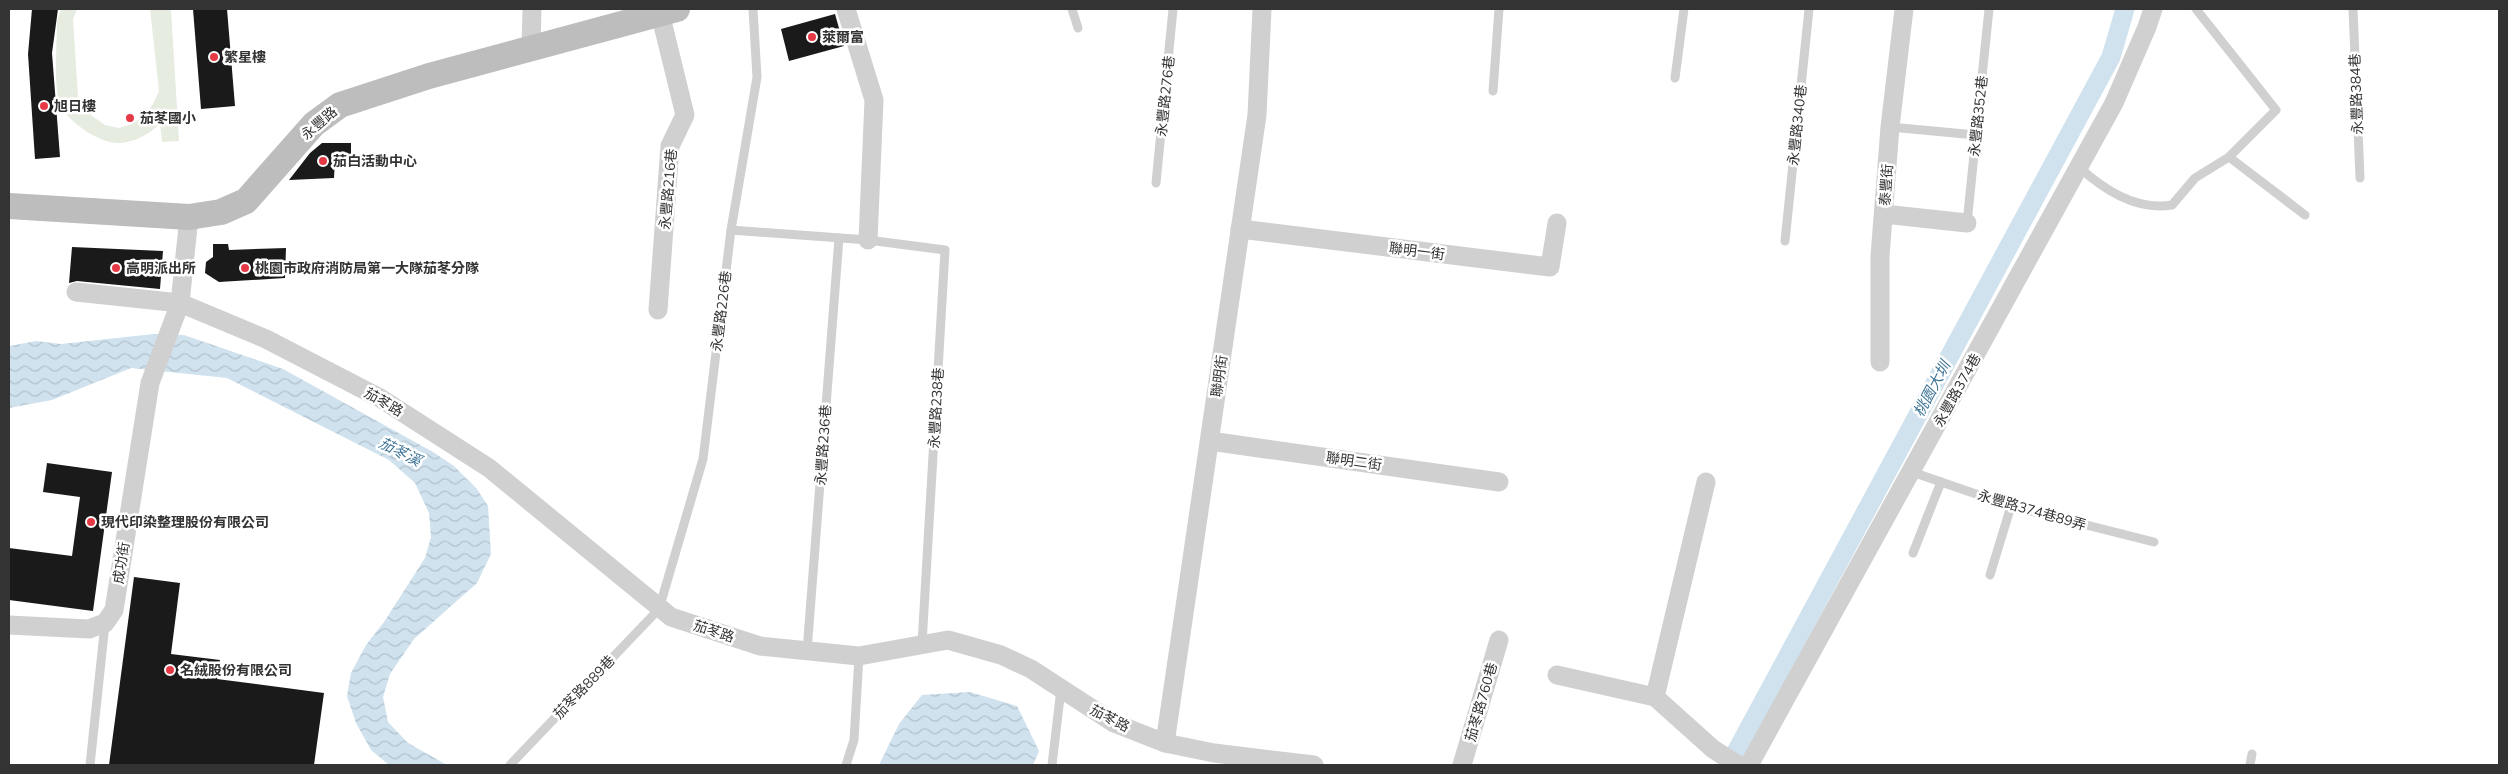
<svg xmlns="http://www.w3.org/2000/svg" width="2508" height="774" font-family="Mulish,'Noto Sans TC',sans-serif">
<defs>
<pattern id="water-waves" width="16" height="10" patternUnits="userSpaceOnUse" patternTransform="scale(1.25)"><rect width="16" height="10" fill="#cfe2ee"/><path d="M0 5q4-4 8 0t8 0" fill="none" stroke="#b2c2cd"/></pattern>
</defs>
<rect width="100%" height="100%" fill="#fff"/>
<path fill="#e6ecdf" d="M61 9H77L73 19 78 96 92 116 105 125 119 128 132 124 145 115 153 104 159 91 150 9H171L179 141 162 142 160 123C150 134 135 142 120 143 100 145 61 118 58 98 54 73 57 45 57 21Z"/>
<g fill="url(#water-waves)">
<polygon points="154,334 184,335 283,369 433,452 454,466 477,489 488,506 491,554 477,583 414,639 390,674 383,697 388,722 408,743 447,765 389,765 371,750 356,723 347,696 351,673 366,645 384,622 425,558 431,537 429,513 415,483 389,460 227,378 131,368 52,400 9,408 10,346 36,341 61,344"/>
<polygon points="970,692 1017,706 1039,751 1033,765 879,765 899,724 922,695"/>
</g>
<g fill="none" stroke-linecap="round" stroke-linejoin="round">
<polyline stroke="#cfe2ee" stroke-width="19" points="1729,765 2111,57 2125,9"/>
</g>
<g fill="#1a1a1a">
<polygon points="32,9 58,9 52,53 60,157 35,159 28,54"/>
<polygon points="193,9 227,9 235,106 201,109"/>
<polygon points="835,14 844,46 789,61 781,29"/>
<polygon points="322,143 351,143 351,157 335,158 334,178 289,180 310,153"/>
<polygon points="213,244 228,244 229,250 286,248 285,278 219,282 205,273 206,262 213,257"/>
<polygon points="72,247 163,251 160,289 77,281 69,283"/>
<polygon points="47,463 112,472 93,611 9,600 9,548 72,556 80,497 43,492"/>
<polygon points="134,577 180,583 171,654 220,660 217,679 324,693 314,765 109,765"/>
</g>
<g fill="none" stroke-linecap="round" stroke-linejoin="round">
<g stroke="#d0d0d0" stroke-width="9">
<polyline points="1072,9 1078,28"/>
<polyline points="2353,9 2360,178"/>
<polyline points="1675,78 1684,9"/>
<polyline points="1493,91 1499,9"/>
<polyline points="1890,127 1976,135"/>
<polyline points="2229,157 2305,215"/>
<path d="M2079 167C2104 190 2136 211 2172 205L2195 178 2229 157 2276 110 2196 9"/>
<polyline points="1156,183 1173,9"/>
<polyline points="1967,223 1989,9"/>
<polyline points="731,230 868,240 945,250 922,644"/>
<polyline points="1785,241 1809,9"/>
<polyline points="1912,472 2011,506 2154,542"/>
<polyline points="1913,553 1941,482"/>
<polyline points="1990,575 2011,506"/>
<polyline points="807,651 839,238"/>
<polyline points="90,765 105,624"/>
<polyline points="510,765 659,609 703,459 731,230 757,77 753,9"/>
<polyline points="846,765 854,740 859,656"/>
<polyline points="1052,765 1061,689"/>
<polyline points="2250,765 2252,754"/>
</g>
<g stroke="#d0d0d0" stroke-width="19">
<polyline points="846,9 874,100 868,240"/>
<polyline points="531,48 532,9"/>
<polyline points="1884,214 1967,223"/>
<polyline points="1240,229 1550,267 1557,223"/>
<polyline points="76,292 180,303 266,339 380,398 489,468 671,617 760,646 859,656 948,640 1001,655 1031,669 1114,723 1165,743 1214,753 1314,765"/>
<polyline points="658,310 670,146 685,115 660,13"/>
<polyline points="1880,362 1880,256 1890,127 1904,9"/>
<polyline points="1210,441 1499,482"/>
<polyline points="1706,482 1655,697 1713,749 1738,765"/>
<polyline points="9,625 89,629 105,623 114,610 150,383 180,303 189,217"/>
<polyline points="1557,675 1655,697"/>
<polyline points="1165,743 1257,115 1262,9"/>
<polyline points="1462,765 1499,640"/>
<polyline points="1749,765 2114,103 2147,27 2153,9"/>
</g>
<polyline stroke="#bdbdbd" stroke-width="26" points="9,206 189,217 221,212 246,201 314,124 340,105 429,76 677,9"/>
</g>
<g fill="#e63946" stroke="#fff" stroke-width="2">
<circle cx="812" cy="37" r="5"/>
<circle cx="214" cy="57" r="5"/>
<circle cx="44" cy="106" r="5"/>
<circle cx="130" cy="118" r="5"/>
<circle cx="323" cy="161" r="5"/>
<circle cx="116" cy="268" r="5"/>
<circle cx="245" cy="268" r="5"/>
<circle cx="91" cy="522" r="5"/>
<circle cx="170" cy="670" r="5"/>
</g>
<g text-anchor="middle" stroke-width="5" stroke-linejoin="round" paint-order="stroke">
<g font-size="14" font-weight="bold" fill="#333" stroke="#fff" text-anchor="start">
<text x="822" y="42">萊爾富</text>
<text x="224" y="62">繁星樓</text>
<text x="54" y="111">旭日樓</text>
<text x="140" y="123">茄苳國小</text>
<text x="333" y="166">茄白活動中心</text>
<text x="126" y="273">高明派出所</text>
<text x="255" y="273">桃園市政府消防局第一大隊茄苳分隊</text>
<text x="101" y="527">現代印染整理股份有限公司</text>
<text x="180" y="675">名絨股份有限公司</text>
</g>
<g font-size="14" fill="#333" stroke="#fff">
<text transform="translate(2356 94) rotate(-92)" y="5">永豐路384巷</text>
<text transform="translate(1165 96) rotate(-84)" y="5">永豐路276巷</text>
<text transform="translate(1978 116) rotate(-84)" y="5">永豐路352巷</text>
<text transform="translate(319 123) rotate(-41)" y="5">永豐路</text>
<text transform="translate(1797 125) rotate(-84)" y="5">永豐路340巷</text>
<text transform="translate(1886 185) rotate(-86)" y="5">泰豐街</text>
<text transform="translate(668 189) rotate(-85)" y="5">永豐路216巷</text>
<text transform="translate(1417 251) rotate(7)" y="5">聯明一街</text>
<text transform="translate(721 311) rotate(-83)" y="5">永豐路226巷</text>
<text transform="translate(1219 376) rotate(-82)" y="5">聯明街</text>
<text transform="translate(1957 390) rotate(-61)" y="5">永豐路374巷</text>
<text transform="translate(384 402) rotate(30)" y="5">茄苳路</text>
<text transform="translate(936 408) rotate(-87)" y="5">永豐路238巷</text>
<text transform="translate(823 445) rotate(-86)" y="5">永豐路236巷</text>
<text transform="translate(1354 461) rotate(8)" y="5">聯明二街</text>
<text transform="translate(2032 510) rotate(16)" y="5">永豐路374巷89弄</text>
<text transform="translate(121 563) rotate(-81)" y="5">成功街</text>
<text transform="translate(714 631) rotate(18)" y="5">茄苳路</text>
<text transform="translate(584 687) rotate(-46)" y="5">茄苳路889巷</text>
<text transform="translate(1481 702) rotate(-74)" y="5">茄苳路760巷</text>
<text transform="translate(1110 718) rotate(27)" y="5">茄苳路</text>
</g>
<g font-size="15" font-style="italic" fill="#3f7597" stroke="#fff">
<text transform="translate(1932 389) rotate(-62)" y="5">桃園大圳</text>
<text transform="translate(400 452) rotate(27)" y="5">茄苳溪</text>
</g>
</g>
<rect width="2508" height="774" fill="none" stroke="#333333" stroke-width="20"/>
</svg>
